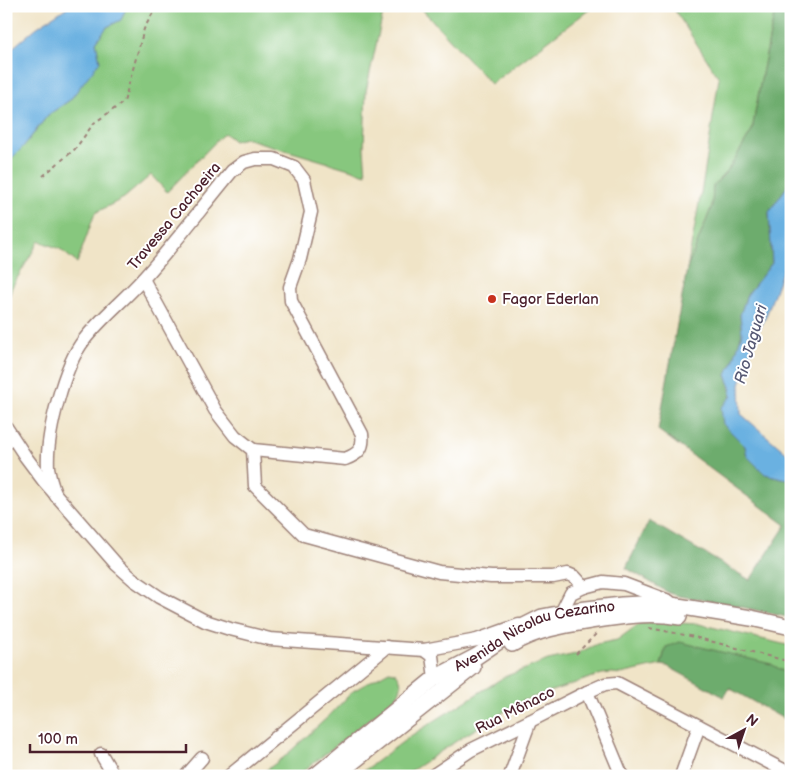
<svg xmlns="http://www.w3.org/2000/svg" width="797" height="782" font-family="'Balsamiq Sans',sans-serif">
<rect width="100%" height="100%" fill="#fff"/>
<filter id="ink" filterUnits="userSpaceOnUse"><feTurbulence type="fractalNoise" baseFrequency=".02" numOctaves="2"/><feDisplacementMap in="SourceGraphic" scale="10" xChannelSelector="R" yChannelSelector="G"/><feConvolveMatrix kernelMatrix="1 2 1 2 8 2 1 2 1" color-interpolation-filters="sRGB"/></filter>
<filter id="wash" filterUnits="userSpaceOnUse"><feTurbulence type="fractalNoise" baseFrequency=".0096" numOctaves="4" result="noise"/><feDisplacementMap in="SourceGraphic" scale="20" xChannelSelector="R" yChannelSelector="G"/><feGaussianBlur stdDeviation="1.12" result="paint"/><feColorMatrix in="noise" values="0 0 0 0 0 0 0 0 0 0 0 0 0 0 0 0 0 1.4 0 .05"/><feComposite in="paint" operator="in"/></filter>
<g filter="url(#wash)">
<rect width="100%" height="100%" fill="#f0e4c7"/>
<g fill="#87c77e" stroke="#687354">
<polygon points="127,6 383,6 382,18 366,91 364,149 366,174 245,138 234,141 224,133 167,192 151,175 124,198 95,213 77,263 60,249 39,241 12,287 7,304 6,396 6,164 23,147 48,115 70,100 99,61 96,42 107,27 121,19"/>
<polygon points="419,6 594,6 491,84"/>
<polygon points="672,6 776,6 762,74 752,131 728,170 713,186 712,206 687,269 704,176 719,78"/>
<polygon points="656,622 699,624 791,646 791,676 771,664 666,647 661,665 621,674 612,673 602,674 522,701 464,736 405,775 357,776 412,735 504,677 548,660 576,654 597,644 617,640 639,624"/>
<path d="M389 671 395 672C404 682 402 690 394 700L297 776H258L283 758 329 716 353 691Z"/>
</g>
<g fill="#6dac6d" stroke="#5c664c">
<path d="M776 6H791V181L769 212 772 263 747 295 740 315 742 333 733 362 726 375C735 396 729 404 723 424L745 446 747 456 765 474 791 480V618L728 604 679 596 669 593 626 568 649 521 750 580 786 525 658 430 687 269 712 206 713 186 728 170 752 131 762 74Z"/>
<polygon points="680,642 771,664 791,676 791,723 729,688 724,697 667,666 661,665 666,647"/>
</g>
<g fill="#6ab1e1" stroke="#5a6886">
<polygon points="69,6 127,6 121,20 107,27 96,42 100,61 70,100 48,115 23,147 6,164 6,49 10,50 36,28"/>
<polygon points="791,181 791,247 765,319 757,334 740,384 741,414 791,457 791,480 765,474 747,456 745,446 723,424 721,408 731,397 731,387 726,375 733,362 742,333 740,315 747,295 772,263 769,212"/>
</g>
</g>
<g filter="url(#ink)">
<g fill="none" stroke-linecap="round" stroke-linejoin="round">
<defs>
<g id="minor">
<polyline points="143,279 215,410 235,436 253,450 255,486 304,535 439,572 491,577 553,577 568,574 575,577 584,587"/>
<polyline points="6,427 25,456 43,480 117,565 134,580 159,597 205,621 230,629 270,639 424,650 477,640 519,625"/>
<path d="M56 496C52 486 49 477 48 467 46 435 64 365 84 340 101 318 124 300 142 280 174 245 202 207 232 171L244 162 255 159H274L294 167 304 180 311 212 300 259 290 287 291 301 362 434C364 448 359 454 345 459L253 450"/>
<polyline points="561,613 571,593 584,587 603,582 624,584 669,601"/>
<polyline points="424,650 432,656 435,678"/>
<polyline points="587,692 622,776"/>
<polyline points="101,754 114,776"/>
<polyline points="186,776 202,758"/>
<polyline points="229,776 387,647"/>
<polyline points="432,776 471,750 530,721 587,692 605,684 617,683 791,774"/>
<polyline points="510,776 530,721"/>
<polyline points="681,776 699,726"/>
</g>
<g id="major">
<path d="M512 644C535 630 564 625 590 621 621 617 649 611 679 617"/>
<path id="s1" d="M315 776 435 678 477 656 514 631 542 617 578 610 622 605 659 603 751 618 791 627"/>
<polyline points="335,776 473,667"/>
</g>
</defs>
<use href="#minor" stroke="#9d8279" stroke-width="15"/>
<use href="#major" stroke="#9d8279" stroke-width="18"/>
<g stroke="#9d8279" stroke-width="2" stroke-dasharray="4 4" stroke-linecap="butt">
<polyline points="43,176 75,149 94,123 124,102 144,29 154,11 159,6"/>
<polyline points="649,628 690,636 791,662"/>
<polyline points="576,654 596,634"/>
</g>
<use href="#minor" stroke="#fff" stroke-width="12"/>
<use href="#major" stroke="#fff" stroke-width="15"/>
</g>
</g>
<circle fill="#c8321e" stroke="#fff" stroke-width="2" cx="492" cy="299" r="5"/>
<g text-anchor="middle" stroke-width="4" stroke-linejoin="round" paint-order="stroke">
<g font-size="15" fill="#4a1f2b" stroke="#fff">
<text transform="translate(174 216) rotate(-50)" y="5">Travessa Cachoeira</text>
<text dy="5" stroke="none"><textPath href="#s1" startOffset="265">Avenida Nicolau Cezarino</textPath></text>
<text transform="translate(515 710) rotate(-27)" y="5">Rua Mônaco</text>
</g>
<g font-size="15" fill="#4a1f2b" stroke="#fff" text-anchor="start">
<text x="502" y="304">Fagor Ederlan</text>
</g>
<g font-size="16" font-style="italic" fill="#575974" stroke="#fff">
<text transform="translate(750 344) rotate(-74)" y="6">Rio Jaguari</text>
</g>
</g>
<rect width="797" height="782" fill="none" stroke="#fff" stroke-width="25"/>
<g transform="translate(744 730) rotate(40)" stroke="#ffffff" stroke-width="4" paint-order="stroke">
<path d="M0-4L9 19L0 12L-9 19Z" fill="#4a1f2b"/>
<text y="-8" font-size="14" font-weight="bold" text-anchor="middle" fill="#4a1f2b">N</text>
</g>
<path d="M30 744v8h156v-8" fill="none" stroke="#4a1f2b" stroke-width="2.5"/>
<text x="38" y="744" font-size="15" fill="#4a1f2b" stroke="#ffffff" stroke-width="4" paint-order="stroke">100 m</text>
</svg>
